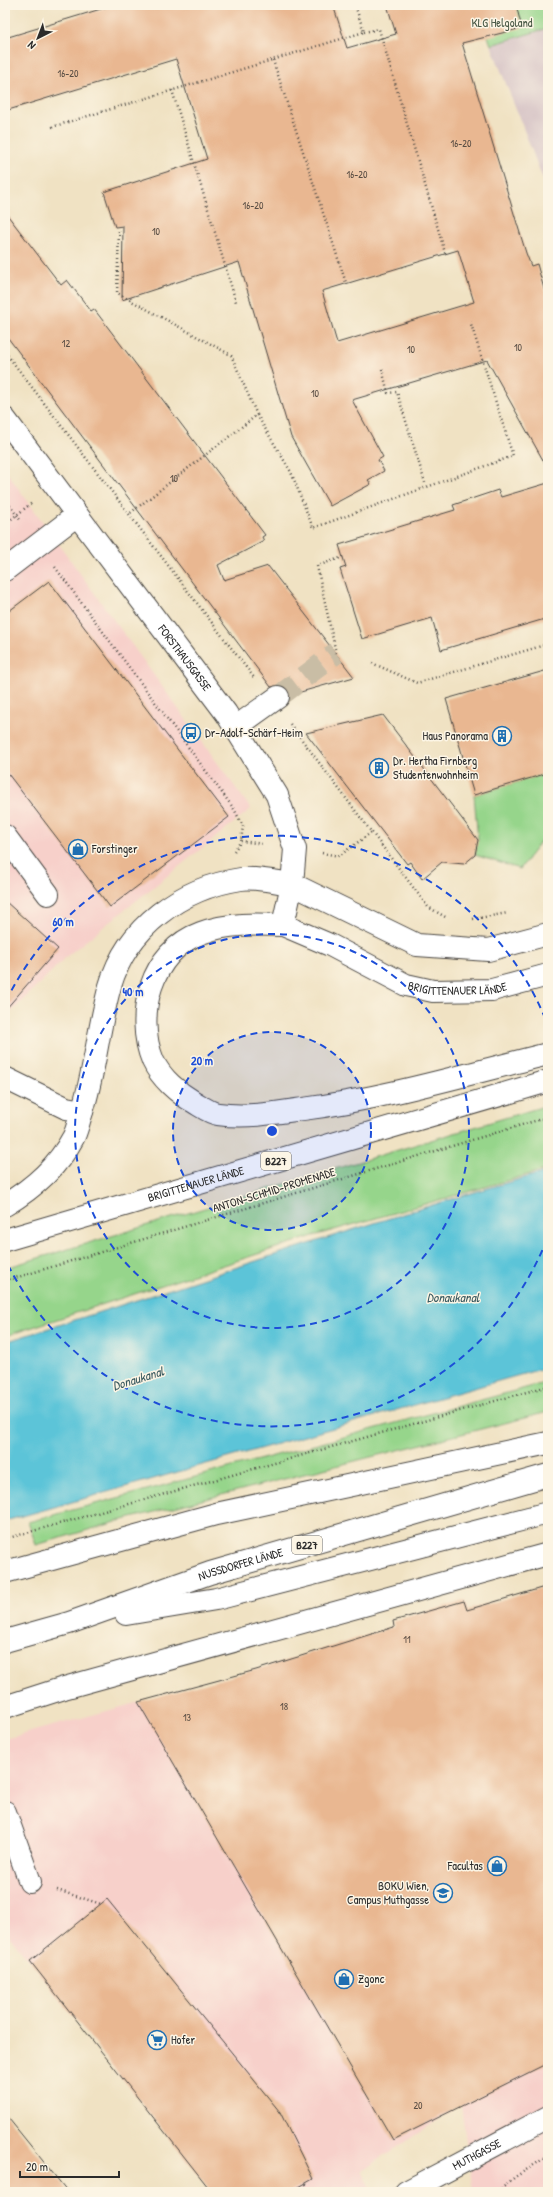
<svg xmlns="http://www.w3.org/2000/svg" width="553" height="2197" font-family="'Patrick Hand',sans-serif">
<rect width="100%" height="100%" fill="#fcf5e5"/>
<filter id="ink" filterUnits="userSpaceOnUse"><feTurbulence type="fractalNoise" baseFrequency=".025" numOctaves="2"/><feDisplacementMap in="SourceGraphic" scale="8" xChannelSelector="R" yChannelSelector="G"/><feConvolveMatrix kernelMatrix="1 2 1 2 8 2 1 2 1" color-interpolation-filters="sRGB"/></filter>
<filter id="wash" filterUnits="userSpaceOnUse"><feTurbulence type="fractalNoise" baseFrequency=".012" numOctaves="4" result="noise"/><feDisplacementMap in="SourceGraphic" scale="16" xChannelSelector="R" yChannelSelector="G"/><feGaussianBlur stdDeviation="0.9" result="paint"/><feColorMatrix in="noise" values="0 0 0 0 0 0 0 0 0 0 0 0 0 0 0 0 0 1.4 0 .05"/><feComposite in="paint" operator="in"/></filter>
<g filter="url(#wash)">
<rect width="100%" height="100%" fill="#f0e2c3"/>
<g fill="#f7d0ca">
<polygon points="5,470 251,809 67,956 5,1018"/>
<polygon points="548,1586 548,2192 473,2192 461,2105 362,2170 373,2192 212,2192 5,1930 5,1739 256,1670 394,1627 393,1621 464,1601 468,1610"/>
</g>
<polygon fill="#d2bec2" points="548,28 548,192 491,45"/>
<g fill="#96d58b" stroke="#60805b">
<polygon points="477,5 548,5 548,28 491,45"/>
<polygon points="548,773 548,832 520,869 475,855 478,840 474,795"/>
<polygon points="548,1105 548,1169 313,1236 5,1336 5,1268"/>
<polygon points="548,1382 548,1412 123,1520 36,1545 28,1522"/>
</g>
<path fill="#5bc4d8" stroke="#437882" d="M548 1171V1367L5 1521V1342C186 1286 365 1222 548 1171Z"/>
<g id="blocks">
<g fill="#e9b791" fill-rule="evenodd">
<path d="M114 5H333L347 48 396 34 387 5H516L522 28 462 43 526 253 531 266 537 264 548 303V469L487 360 352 400 383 457 378 460 384 471 368 480 371 484 330 506 291 437 239 262 122 300 123 226 115 227 104 192 207 159 176 59 5 111V38ZM458 250 474 302 337 343 322 291Z"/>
<polygon points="5,212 61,285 67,280 91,311 94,309 265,535 262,537 264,541 218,565 224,580 268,566 354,677 290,695 288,689 283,686 271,687 5,334"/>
<polygon points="548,483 548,618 441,650 432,618 362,639 340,569 346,567 339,545 455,510 453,505 498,490 501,497"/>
<polygon points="49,581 229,817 110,907 5,770 5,614"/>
<polygon points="548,670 548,773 474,795 446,699"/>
<polygon points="383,715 478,840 475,855 464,864 442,862 422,879 410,862 407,864 306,733"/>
<polygon points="5,901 58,949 5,1010"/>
<polygon points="548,1586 548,2063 393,2140 138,1702 256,1670 394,1627 393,1621 464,1601 467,1610"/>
<polygon points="107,1899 280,2112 313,2179 290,2192 212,2192 30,1961"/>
<polygon points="5,2114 68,2192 5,2192"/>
</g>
</g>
</g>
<g filter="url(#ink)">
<use href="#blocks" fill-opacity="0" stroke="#494642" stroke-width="1"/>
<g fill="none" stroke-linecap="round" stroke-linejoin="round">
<polyline stroke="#c9bda5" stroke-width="22" stroke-dasharray="22 11" stroke-linecap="butt" points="278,697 336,653"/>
<defs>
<g id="minor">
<path id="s1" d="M5 419 226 713 277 795 295 849 292 884 283 925"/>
<polyline points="5,570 77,515"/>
<polyline points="236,727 278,697"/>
<polyline points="5,836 48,894"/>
<polyline points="5,1078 66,1108 82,1111"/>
<polyline points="5,1707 64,1688 548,1554"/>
<polyline points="5,1812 30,1882"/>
<path id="s2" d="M406 2192 548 2117"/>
</g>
<g id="major">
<polyline points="292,884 417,945 488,950 548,934"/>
<path id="s3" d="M283 925 330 945 406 985 433 991 492 990 548 975"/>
</g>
<g id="highway">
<path d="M283 925C256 924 227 923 201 933 151 951 134 1015 153 1061 161 1078 178 1093 194 1102 201 1106 210 1113 218 1114 246 1118 276 1113 303 1109 386 1098 467 1074 548 1054"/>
<path d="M5 1205C32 1189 58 1166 73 1138 77 1131 78 1123 81 1115 95 1073 98 1028 110 986 127 927 181 888 241 879 256 877 276 882 292 884"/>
<path id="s4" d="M5 1240 548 1081"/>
<polyline points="5,1572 216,1514 548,1443"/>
<polyline points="126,1614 216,1599 548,1513"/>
<path id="s5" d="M5 1641 69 1623 210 1573 548 1475"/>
</g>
</defs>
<use href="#minor" stroke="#494642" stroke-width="24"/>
<use href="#major" stroke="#494642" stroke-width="24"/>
<use href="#highway" stroke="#494642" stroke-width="24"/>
<g stroke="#494642" stroke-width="2.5" stroke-dasharray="1 3" stroke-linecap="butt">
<polyline points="5,7 12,5"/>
<polyline points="364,32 379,29 446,256"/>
<polyline points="273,60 346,283"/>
<polyline points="172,90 236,302"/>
<polyline points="52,127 364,32 355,5"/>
<polyline points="119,231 117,293 231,355 257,415 129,514"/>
<polyline points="5,352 255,679"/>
<polyline points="382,369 388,393 397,392 426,486"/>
<polyline points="257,415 291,472 313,528 513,456 470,321"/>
<polyline points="5,499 21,521"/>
<polyline points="5,524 33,502"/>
<polyline points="55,567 234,809 243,826 241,841"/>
<polyline points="336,653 317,566 343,557"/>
<polyline points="372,663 417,683 548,644"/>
<polyline points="290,724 428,907 447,918"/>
<polyline points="234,851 241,841 264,844"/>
<polyline points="322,853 339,856 372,832"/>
<polyline points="473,919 508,913"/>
<polyline points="5,1281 548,1117"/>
<polyline points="5,1539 548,1386"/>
<polyline points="57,1890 101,1904"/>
<polyline points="306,2184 310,2192"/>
<polyline points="498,2192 515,2177 548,2156"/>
</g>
<use href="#minor" stroke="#fff" stroke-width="22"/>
<use href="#major" stroke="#fff" stroke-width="22"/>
<use href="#highway" stroke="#fff" stroke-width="22"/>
</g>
</g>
<circle cx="272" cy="1131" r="99" fill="#1d4ed8" fill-opacity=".12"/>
<g fill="none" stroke="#1d4ed8" stroke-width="2" stroke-dasharray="7 5">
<circle cx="272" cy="1131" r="99"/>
<circle cx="272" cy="1131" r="197"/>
<path d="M547 1239A296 296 0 0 1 6 1261M6 1001A296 296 0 0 1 547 1023"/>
</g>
<defs>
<symbol id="bus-ring" viewBox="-11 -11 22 22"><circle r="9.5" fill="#fcf5e5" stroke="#1f6fb2" stroke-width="1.5"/><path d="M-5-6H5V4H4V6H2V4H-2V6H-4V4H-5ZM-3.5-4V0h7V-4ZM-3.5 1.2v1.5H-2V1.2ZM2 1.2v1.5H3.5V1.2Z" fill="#1f6fb2"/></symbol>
<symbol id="building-ring" viewBox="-11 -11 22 22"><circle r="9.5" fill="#fcf5e5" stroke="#1f6fb2" stroke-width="1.5"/><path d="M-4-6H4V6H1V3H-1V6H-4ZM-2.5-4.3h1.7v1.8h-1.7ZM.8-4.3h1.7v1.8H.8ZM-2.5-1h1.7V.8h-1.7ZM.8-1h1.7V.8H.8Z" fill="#1f6fb2"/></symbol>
<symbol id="shop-ring" viewBox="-11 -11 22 22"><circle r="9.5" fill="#fcf5e5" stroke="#1f6fb2" stroke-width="1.5"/><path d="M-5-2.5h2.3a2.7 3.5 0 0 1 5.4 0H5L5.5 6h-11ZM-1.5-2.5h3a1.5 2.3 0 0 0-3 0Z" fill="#1f6fb2"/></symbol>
<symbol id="university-ring" viewBox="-11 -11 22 22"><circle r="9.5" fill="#fcf5e5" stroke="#1f6fb2" stroke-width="1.5"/><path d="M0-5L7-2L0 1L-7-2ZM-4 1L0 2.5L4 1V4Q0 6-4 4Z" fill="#1f6fb2"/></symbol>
<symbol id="supermarket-ring" viewBox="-11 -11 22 22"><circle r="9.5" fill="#fcf5e5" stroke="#1f6fb2" stroke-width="1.5"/><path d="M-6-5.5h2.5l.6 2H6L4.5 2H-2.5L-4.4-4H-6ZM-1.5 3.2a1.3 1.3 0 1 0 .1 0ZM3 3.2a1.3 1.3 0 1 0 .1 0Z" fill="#1f6fb2"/></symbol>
</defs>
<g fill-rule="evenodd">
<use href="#bus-ring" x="180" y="722" width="22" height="22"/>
<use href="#building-ring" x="491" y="725" width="22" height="22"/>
<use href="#building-ring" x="368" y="757" width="22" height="22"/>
<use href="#shop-ring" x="67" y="838" width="22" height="22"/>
<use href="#shop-ring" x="486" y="1855" width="22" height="22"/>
<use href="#university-ring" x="432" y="1882" width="22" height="22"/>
<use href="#shop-ring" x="333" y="1968" width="22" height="22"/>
<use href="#supermarket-ring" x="146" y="2029" width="22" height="22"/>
</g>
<g text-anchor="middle" stroke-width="3" stroke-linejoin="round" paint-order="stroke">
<g font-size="10" fill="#5a4e44">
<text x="68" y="77">16-20</text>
<text x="461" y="147">16-20</text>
<text x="357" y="178">16-20</text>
<text x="253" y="209">16-20</text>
<text x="156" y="235">10</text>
<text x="66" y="347">12</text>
<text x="518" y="351">10</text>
<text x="411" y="353">10</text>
<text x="315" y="397">10</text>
<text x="174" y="482">10</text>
<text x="407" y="1643">11</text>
<text x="284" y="1710">18</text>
<text x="187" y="1721">13</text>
<text x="418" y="2109">20</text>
</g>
<g fill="#fcf5e5" stroke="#6a6863" stroke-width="1">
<rect x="261" y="1152" width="30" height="18" rx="3"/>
<rect x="292" y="1536" width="30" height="18" rx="3"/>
</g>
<g font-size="11" font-weight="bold" fill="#2b2b2b">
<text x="276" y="1165">B227</text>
<text x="307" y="1549">B227</text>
</g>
<g font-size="12" fill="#465643" stroke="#fcf5e5">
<text x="502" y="27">KLG Helgoland</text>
</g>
<g font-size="12" fill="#2b2b2b" stroke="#fcf5e5">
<text dy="4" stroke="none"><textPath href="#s1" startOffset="299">FORSTHAUSGASSE</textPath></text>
<text dy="4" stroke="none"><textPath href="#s3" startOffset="189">BRIGITTENAUER LÄNDE</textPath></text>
<text dy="4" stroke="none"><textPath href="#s4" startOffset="199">BRIGITTENAUER LÄNDE</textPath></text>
<text transform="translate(274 1190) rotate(-17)" y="4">ANTON-SCHMID-PROMENADE</text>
<text dy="4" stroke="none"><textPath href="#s5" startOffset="248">NUSSDORFER LÄNDE</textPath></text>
<text dy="4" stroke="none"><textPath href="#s2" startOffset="80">MUTHGASSE</textPath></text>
</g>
<g font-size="12" fill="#2b2b2b" stroke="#fcf5e5" text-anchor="start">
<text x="205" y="737">Dr-Adolf-Schärf-Heim</text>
<text x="488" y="740" text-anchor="end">Haus Panorama</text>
<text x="393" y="765">Dr. Hertha Firnberg<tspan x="393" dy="14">Studentenwohnheim</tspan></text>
<text x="92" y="853">Forstinger</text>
<text x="483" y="1870" text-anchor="end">Facultas</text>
<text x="429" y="1890" text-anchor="end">BOKU Wien,<tspan x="429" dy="14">Campus Muthgasse</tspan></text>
<text x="358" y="1983">Zgonc</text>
<text x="171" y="2044">Hofer</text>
</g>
<g font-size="13" font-style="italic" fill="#39595f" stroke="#fcf5e5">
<text x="453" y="1302">Donaukanal</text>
<text transform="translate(138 1378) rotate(-17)" y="5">Donaukanal</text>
</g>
</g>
<circle cx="272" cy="1131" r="6" fill="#1d4ed8" stroke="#fcf5e5" stroke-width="2"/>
<g font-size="12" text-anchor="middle" font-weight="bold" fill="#1d4ed8" stroke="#fcf5e5" stroke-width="3" stroke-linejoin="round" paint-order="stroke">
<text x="63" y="926">60 m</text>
<text x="133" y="996">40 m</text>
<text x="202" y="1065">20 m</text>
</g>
<rect width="553" height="2197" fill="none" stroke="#fcf5e5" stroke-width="20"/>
<g transform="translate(38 38) rotate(222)" stroke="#fcf5e5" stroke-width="3" paint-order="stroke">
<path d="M0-3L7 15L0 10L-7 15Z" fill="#2b2b2b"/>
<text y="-6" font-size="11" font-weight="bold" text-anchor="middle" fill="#2b2b2b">N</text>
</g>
<path d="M20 2171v6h99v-6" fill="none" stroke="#2b2b2b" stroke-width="2"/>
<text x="26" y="2171" font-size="12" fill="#2b2b2b" stroke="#fcf5e5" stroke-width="3" paint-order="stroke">20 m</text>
</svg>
